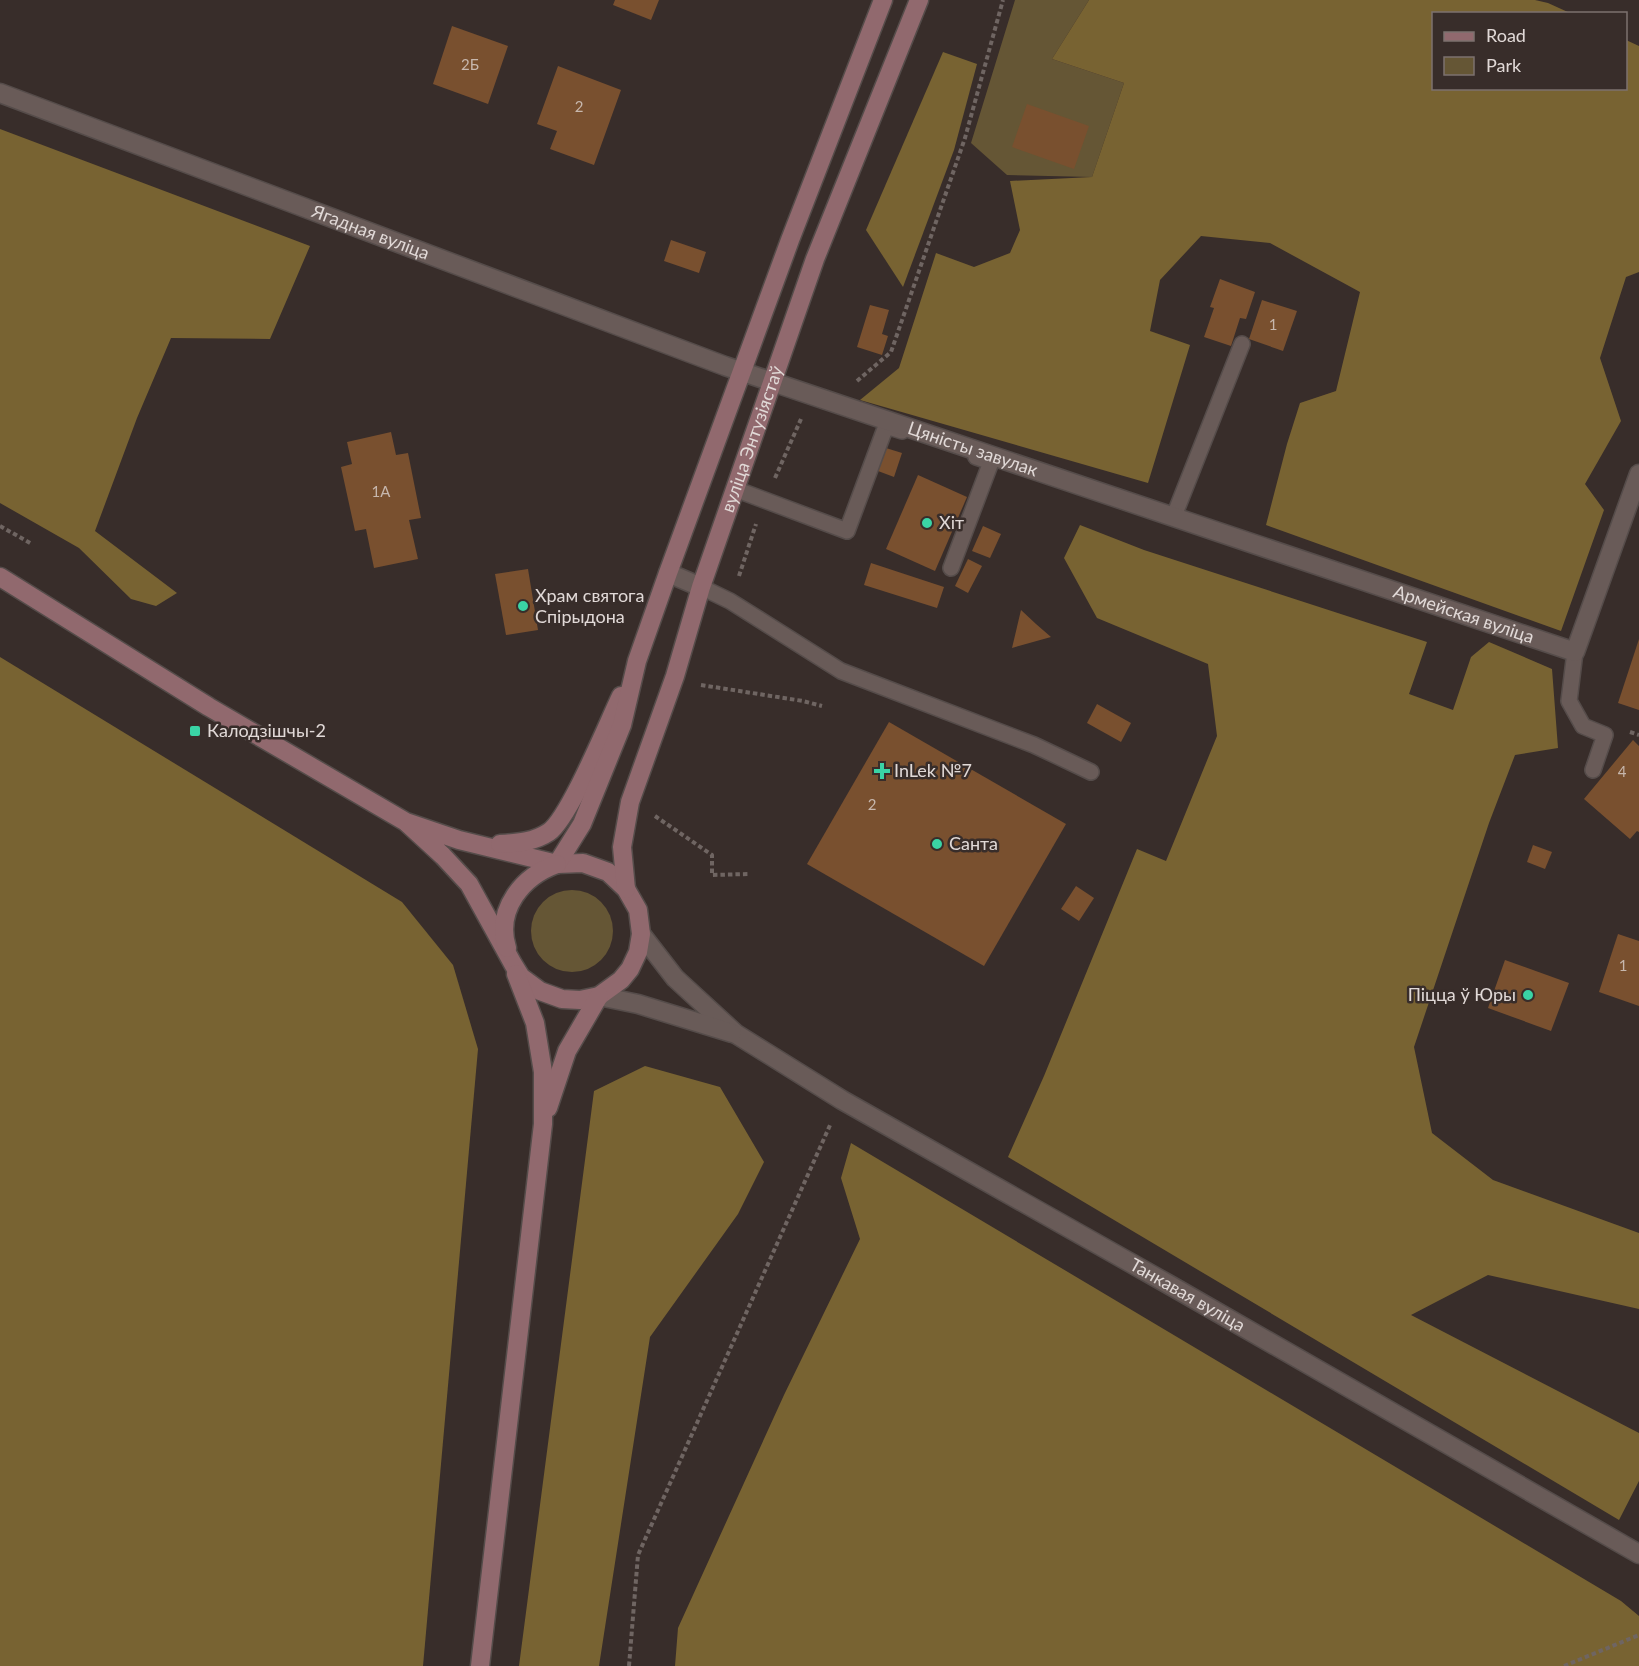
<svg xmlns="http://www.w3.org/2000/svg" width="1639" height="1666" font-family="Lato,sans-serif">
<rect width="100%" height="100%" fill="#382d2a"/>
<g fill="#655635">
<polygon points="1015,0 1089,0 1052,59 1124,83 1092,177 1007,175 971,143"/>
<circle cx="572" cy="931" r="41"/>
</g>
<g fill="#786332">
<polygon points="1089,0 1535,0 1548,3 1570,13 1434,14 1434,88 1626,88 1626,40 1639,46 1639,272 1626,277 1600,358 1621,421 1585,484 1604,510 1561,631 1266,525 1287,444 1300,403 1336,391 1360,292 1270,243 1201,236 1160,280 1150,331 1190,345 1148,483 860,400 899,368 936,253 974,267 1010,253 1020,230 1010,181 1092,177 1124,83 1052,59"/>
<polygon points="943,52 977,64 954,150 903,287 866,230"/>
<polygon points="0,129 310,246 270,339 171,338 137,418 95,531 177,593 156,606 131,599 79,548 0,503"/>
<polygon points="1080,525 1144,550 1427,642 1409,694 1453,710 1471,657 1489,642 1552,669 1558,748 1515,755 1489,823 1414,1047 1432,1133 1493,1180 1639,1233 1639,1309 1488,1275 1411,1315 1639,1433 1639,1481 1619,1520 1008,1157 1044,1076 1137,849 1166,861 1217,736 1208,664 1097,618 1064,558"/>
<polygon points="0,657 402,902 453,965 478,1049 423,1666 0,1666"/>
<polygon points="645,1066 720,1087 764,1162 738,1214 650,1337 599,1666 519,1666 594,1091"/>
<polygon points="851,1143 1621,1601 1639,1616 1639,1666 675,1666 678,1628 784,1395 860,1239 841,1178"/>
</g>
<g fill="#79502f">
<polygon points="615,0 659,0 651,20 613,5"/>
<polygon points="452,26 508,46 488,104 433,84"/>
<polygon points="558,66 621,90 594,165 550,149 557,131 537,124"/>
<polygon points="1027,104 1089,126 1074,169 1012,147"/>
<polygon points="671,240 706,252 699,273 664,261"/>
<polygon points="1220,279 1255,292 1246,319 1240,318 1231,346 1204,337 1214,308 1210,307"/>
<polygon points="1262,300 1297,311 1283,351 1249,339"/>
<polygon points="870,305 889,310 882,334 888,336 882,355 857,347"/>
<polygon points="391,432 396,455 408,453 421,518 409,520 418,559 374,568 366,529 355,531 341,467 352,464 347,442"/>
<polygon points="886,448 902,453 894,477 878,471"/>
<polygon points="918,475 967,497 935,571 886,549"/>
<polygon points="983,526 1001,534 990,558 972,551"/>
<polygon points="968,559 982,566 968,593 955,586"/>
<polygon points="871,563 944,587 937,608 864,585"/>
<polygon points="528,569 538,630 506,635 495,574"/>
<polygon points="1021,610 1036,624 1051,637 1012,648"/>
<polygon points="1639,639 1639,710 1618,703"/>
<polygon points="1097,704 1131,723 1121,742 1087,723"/>
<polygon points="889,722 1066,824 984,966 807,864"/>
<polygon points="1633,740 1639,746 1639,832 1637,831 1630,839 1584,799"/>
<polygon points="1533,845 1552,852 1545,869 1527,862"/>
<polygon points="1076,886 1094,898 1079,921 1061,909"/>
<polygon points="1618,934 1639,941 1639,1006 1599,992"/>
<polygon points="1505,960 1569,983 1551,1031 1488,1008"/>
</g>
<g fill="none" stroke-linecap="round" stroke-linejoin="round">
<defs>
<g id="lane">
<polyline points="735,489 847,531 886,426 902,431"/>
<polyline points="1174,516 1242,344"/>
<polyline points="951,568 991,462 976,457"/>
<polyline points="701,587 730,601 841,671 1034,745 1091,772"/>
<polyline points="1575,652 1569,701 1583,726 1605,735 1593,770"/>
</g>
<g id="street">
<path id="s1" d="M0 93 725 366 1575 652 1639 474"/>
<polyline points="668,573 701,587"/>
<path id="s2" d="M641 934 675 978 736 1034 842 1100 1168 1284 1639 1554"/>
<polyline points="599,996 638,1004 732,1033"/>
</g>
<g id="secondary">
<polyline points="0,577 209,707 406,822 459,840 557,864 583,863 608,872 626,889 638,910 641,934 638,952 630,969 621,980 599,996 580,1000 562,999 540,991 521,977 513,964 469,884 443,856 406,822"/>
<path d="M500 844C518 843 534 842 549 832 570 817 608 723 621 696"/>
<polyline points="557,864 582,824 622,725 637,661 668,573 790,240 883,0"/>
<path id="s3" d="M626 889 622 847 630 802 675 676 701 587 815 259 919 0"/>
<path d="M507 948C495 909 523 876 557 864"/>
<polyline points="548,1108 567,1051 599,996"/>
<polyline points="480,1666 543,1124 543,1072 535,1023 516,974"/>
</g>
</defs>
<use href="#lane" stroke="#554c4a" stroke-width="18"/>
<use href="#street" stroke="#554c4a" stroke-width="21"/>
<use href="#secondary" stroke="#554c4a" stroke-width="21"/>
<g stroke="#6f6562" stroke-width="4" stroke-dasharray="4.5 3" stroke-linecap="butt">
<polyline points="857,381 891,352 965,138 1003,0"/>
<polyline points="775,478 801,419"/>
<polyline points="0,526 32,544"/>
<polyline points="739,576 756,524"/>
<polyline points="701,685 803,701 822,706"/>
<polyline points="1630,732 1639,735"/>
<polyline points="655,816 712,855 712,875 749,874"/>
<polyline points="629,1666 638,1555 831,1123"/>
<polyline points="1564,1666 1639,1635"/>
</g>
<use href="#lane" stroke="#695b58" stroke-width="15"/>
<use href="#street" stroke="#695b58" stroke-width="18"/>
<use href="#secondary" stroke="#91696e" stroke-width="18"/>
</g>
<g fill="#3ad4a5" stroke="#382d2a" stroke-width="2">
<circle cx="927" cy="523" r="6"/>
<circle cx="523" cy="606" r="6"/>
<rect x="189" y="725" width="12" height="12" rx="3"/>
<path d="M879 762h6v6h6v6h-6v6h-6v-6h-6v-6h6z"/>
<circle cx="937" cy="844" r="6"/>
<circle cx="1528" cy="995" r="6"/>
</g>
<g text-anchor="middle" stroke-width="5" stroke-linejoin="round" paint-order="stroke">
<g font-size="15" fill="#c7b7ad">
<text x="470" y="70">2Б</text>
<text x="579" y="112">2</text>
<text x="1273" y="330">1</text>
<text x="381" y="497">1А</text>
<text x="1622" y="777">4</text>
<text x="872" y="810">2</text>
<text x="1623" y="971">1</text>
</g>
<g font-size="18" fill="#e1d9d7" stroke="#382d2a">
<text dy="6" stroke="none"><textPath href="#s1" startOffset="396">Ягадная вуліца</textPath></text>
<text dy="6" stroke="none"><textPath href="#s3" startOffset="471">вуліца Энтузіястаў</textPath></text>
<text dy="6" stroke="none"><textPath href="#s1" startOffset="1036">Цяністы завулак</textPath></text>
<text dy="6" stroke="none"><textPath href="#s1" startOffset="1554">Армейская вуліца</textPath></text>
<text dy="6" stroke="none"><textPath href="#s2" startOffset="660">Танкавая вуліца</textPath></text>
</g>
<g font-size="18" fill="#e1d9d7" stroke="#382d2a" text-anchor="start">
<text x="939" y="529">Хіт</text>
<text x="535" y="602">Храм святога<tspan x="535" dy="21">Спірыдона</tspan></text>
<text x="207" y="737">Калодзішчы-2</text>
<text x="894" y="777">InLek №7</text>
<text x="949" y="850">Санта</text>
<text x="1516" y="1001" text-anchor="end">Піцца ў Юры</text>
</g>
</g>
<rect x="1432" y="12" width="195" height="78" fill="#382d2a" stroke="#7c726f" stroke-width="1.5"/>
<rect x="1444" y="32" width="30" height="9" fill="#91696e" stroke="#7c726f" stroke-width="1.5"/>
<text x="1486" y="42" font-size="18" fill="#e1d9d7">Road</text>
<rect x="1444" y="57" width="30" height="18" fill="#655635" stroke="#7c726f" stroke-width="1.5"/>
<text x="1486" y="72" font-size="18" fill="#e1d9d7">Park</text>
</svg>
